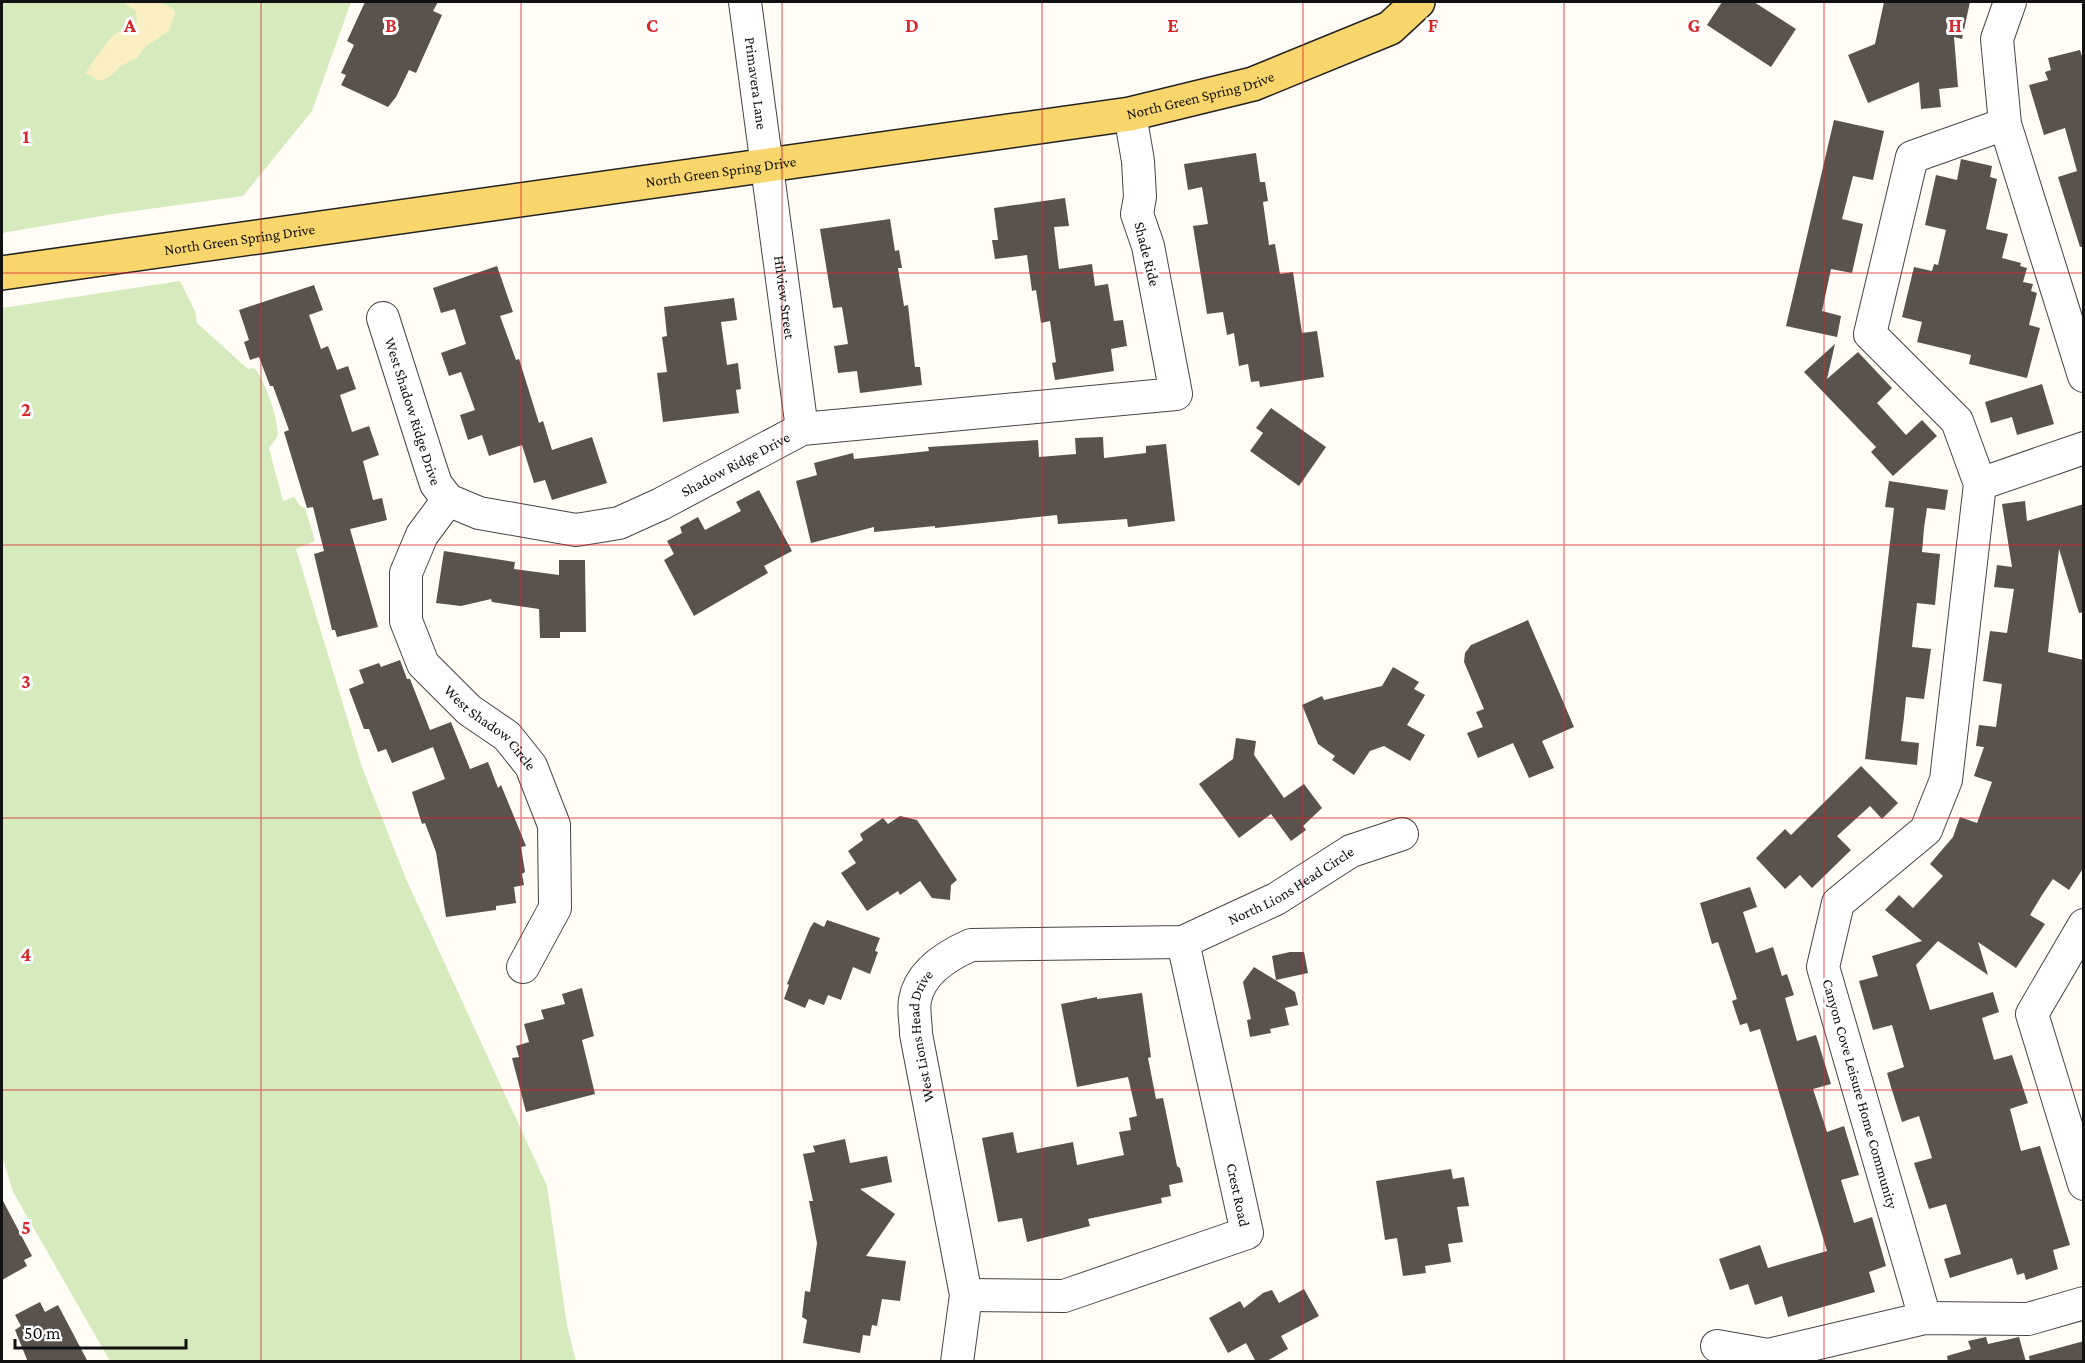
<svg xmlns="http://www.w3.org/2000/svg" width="2085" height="1363" font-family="'Crimson Pro',serif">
<rect width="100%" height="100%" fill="#fffdf5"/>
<g fill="#d5ebbd">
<polygon points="2,2 351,2 312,111 243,196 113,214 2,233"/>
<path d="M180 281 195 311 197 323 248 369 254 368C263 375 281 425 277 436 276 440 271 445 269 448L283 501 294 497 300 506 305 508 315 541 296 549 362 767 406 879 547 1186 567 1326 576 1361H110L13 1192 2 1156V308Z"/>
</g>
<path fill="#fbeec1" d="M122 2C136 1 172 0 175 13L169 31 145 47 137 58 121 66 109 77 99 81 86 73C87 69 107 42 111 38 117 31 129 28 137 23L136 11Z"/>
<g fill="#5a524d">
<polygon points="365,2 438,2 433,11 442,15 416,73 409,70 396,97 388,107 341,85 346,75 341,73 354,45 347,41"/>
<polygon points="1722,2 1754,2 1796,29 1771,67 1707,25"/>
<polygon points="1884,2 1970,2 1962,39 1954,37 1958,87 1939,89 1941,107 1921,109 1919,82 1868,103 1848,55 1875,44"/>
<polygon points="2080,50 2084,62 2084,246 2080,247 2058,177 2077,171 2065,128 2044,135 2029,85 2048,80 2045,72 2051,70 2048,58"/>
<polygon points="1834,120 1884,131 1873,180 1853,176 1842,219 1863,224 1852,273 1831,269 1822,311 1841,316 1837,337 1786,326"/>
<polygon points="1256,153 1260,182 1265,182 1268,201 1263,202 1269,245 1275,244 1280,274 1293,272 1302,333 1317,331 1324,377 1260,387 1259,381 1251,382 1248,364 1239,366 1234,333 1227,335 1223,312 1207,314 1193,226 1208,224 1202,187 1188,190 1184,164"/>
<polygon points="1961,159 1992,166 1990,177 1997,179 1986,229 2008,234 2002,258 2021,263 2020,266 2027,268 2023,282 2033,284 2031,291 2037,293 2029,325 2040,328 2027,378 1969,364 1971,355 1917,342 1922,322 1902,317 1914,267 1932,271 1934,264 1938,265 1946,230 1925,225 1936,175 1957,180"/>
<polygon points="1065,198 1069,226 1054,227 1059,269 1092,264 1095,286 1108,284 1114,321 1123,320 1127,346 1111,349 1114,371 1055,380 1052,363 1056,362 1050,321 1041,323 1036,290 1032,291 1027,255 995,259 992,240 998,240 994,208"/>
<polygon points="890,219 895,251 899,250 902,268 898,268 904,306 908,305 915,367 920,367 922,385 860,393 857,371 838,373 834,346 848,344 842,307 833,308 820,229"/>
<polygon points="497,266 513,312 500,316 516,360 519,359 539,423 543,421 552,450 592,437 607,483 552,500 545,480 534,483 522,445 489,456 482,435 468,440 460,415 475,410 461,372 449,376 441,353 466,344 455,309 441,313 433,288"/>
<polygon points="314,285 323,310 309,315 321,349 328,346 337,370 348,366 356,389 340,395 352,432 369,426 379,455 363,461 373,500 382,498 387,520 350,529 378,627 337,637 335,630 332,630 314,554 324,551 313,507 307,508 284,432 289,430 273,386 270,386 259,357 250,360 244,342 249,340 239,310"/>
<polygon points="734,298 737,320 721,322 727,365 738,363 741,389 736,390 739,413 663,422 657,373 667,372 662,337 667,336 664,307"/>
<polygon points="1835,344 1827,379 1858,352 1892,388 1877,403 1906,435 1922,420 1937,436 1893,476 1871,452 1876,447 1804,372"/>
<polygon points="2042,384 2054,424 2017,435 2012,417 1991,423 1985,402"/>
<polygon points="1271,408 1326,447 1299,486 1250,451 1263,433 1256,428"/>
<polygon points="1103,437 1104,458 1146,453 1146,446 1166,444 1175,521 1128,527 1127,519 1058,524 1057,515 935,528 935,526 874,532 874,527 811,543 796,481 817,475 814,463 853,453 854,459 929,451 928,447 1038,440 1039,457 1076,454 1075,438"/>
<polygon points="1889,481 1948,490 1945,510 1927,508 1924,528 1922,552 1940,554 1935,605 1917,603 1912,647 1931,649 1924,699 1906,697 1904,717 1901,741 1919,743 1917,765 1865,759 1894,508 1885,507"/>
<polygon points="759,490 792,551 764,566 768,573 694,616 664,560 674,554 667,541 682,533 680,527 698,517 705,530 741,511 736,502"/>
<polygon points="2025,501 2027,521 2084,504 2084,612 2079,613 2059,549 2048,652 2084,660 2084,867 2069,890 2053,879 2042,895 2030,915 2045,924 2016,968 1978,942 1988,975 1938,941 1916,965 1930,1010 1993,992 1999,1012 1982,1018 1994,1060 2012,1055 2028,1103 2010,1109 2021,1151 2040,1146 2070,1245 2053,1250 2058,1269 2026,1280 2024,1273 2017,1275 2012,1258 1950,1278 1944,1259 1961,1254 1946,1204 1929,1209 1914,1163 1932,1158 1919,1116 1902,1122 1891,1087 1887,1073 1904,1067 1892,1025 1873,1030 1859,981 1878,976 1872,956 1922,941 1885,910 1899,895 1913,908 1943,876 1930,864 1953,837 1960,817 1977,823 1984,804 1992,782 1974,776 1984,747 1976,746 1979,725 1996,727 2002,684 1983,681 1986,659 1990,631 2007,633 2014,589 1994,587 1997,565 2012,567 2002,504"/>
<polygon points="444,551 515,562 514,569 559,575 559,560 585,560 586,632 560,632 560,638 540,638 539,609 492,602 491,599 461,606 436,603"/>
<polygon points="1528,620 1574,727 1542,741 1554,768 1529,778 1513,743 1478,758 1467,733 1483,727 1476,712 1484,709 1464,662 1465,653 1471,645"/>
<polygon points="400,660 407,679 410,679 430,730 451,722 470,769 488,762 498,788 501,785 526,846 521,847 525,872 522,874 524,885 514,887 516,903 496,906 496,910 446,917 436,852 425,823 422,824 412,792 445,779 433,747 392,763 386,749 378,752 369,729 364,729 349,689 364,683 359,670 379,663 381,667"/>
<polygon points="1393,667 1419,682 1414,689 1425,695 1407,725 1425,735 1410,761 1384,746 1370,751 1354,775 1332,760 1335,756 1318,744 1302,705 1322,696 1324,700 1382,686"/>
<polygon points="1236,738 1256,741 1254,755 1284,798 1304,784 1322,808 1303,826 1306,830 1291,841 1271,814 1239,838 1199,784 1233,759"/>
<polygon points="1861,766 1898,803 1882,819 1870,806 1837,836 1851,850 1812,888 1800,875 1785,889 1756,858 1785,829 1791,835"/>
<polygon points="900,816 917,820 957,880 951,885 950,900 932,898 920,881 900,895 898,891 867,911 841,873 856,863 848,851 863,840 860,834 883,818 888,824"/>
<polygon points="1750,887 1757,907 1743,912 1756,953 1773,947 1782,976 1787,974 1794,995 1785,998 1797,1041 1816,1035 1831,1084 1813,1089 1827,1132 1844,1126 1859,1175 1841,1180 1854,1223 1872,1217 1886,1266 1869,1272 1875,1292 1788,1317 1782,1296 1755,1305 1748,1284 1730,1290 1719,1259 1760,1245 1768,1268 1827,1251 1760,1029 1750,1032 1747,1023 1740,1025 1732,1001 1737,999 1718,942 1712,944 1700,903"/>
<polygon points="827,920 880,938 875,951 878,952 870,974 853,967 841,1000 828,995 824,1005 809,999 805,1008 784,999 789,985 787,984 810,928 814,922 824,927"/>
<polygon points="1290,952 1304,952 1308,973 1276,980 1272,956"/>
<polygon points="1254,967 1295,992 1298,1005 1285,1008 1289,1025 1270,1029 1271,1033 1250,1037 1247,1020 1251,1019 1243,982"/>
<polygon points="582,988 594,1036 582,1040 595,1094 526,1112 512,1058 519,1057 516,1046 529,1042 524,1024 544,1019 541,1010 565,1004 562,994"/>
<polygon points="1142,993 1151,1057 1148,1058 1156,1099 1163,1098 1177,1166 1180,1168 1183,1182 1169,1185 1171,1196 1161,1198 1162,1203 1088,1219 1090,1226 1027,1242 1022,1218 998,1222 982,1138 1013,1132 1017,1153 1073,1142 1077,1165 1124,1155 1119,1132 1131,1130 1129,1118 1137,1116 1128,1077 1077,1087 1061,1004 1097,997 1097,999"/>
<polygon points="845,1139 850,1163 887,1156 892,1182 860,1189 895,1214 866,1256 906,1261 900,1301 882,1299 877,1326 872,1325 870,1336 863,1335 860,1353 803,1343 807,1320 802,1317 805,1291 810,1292 817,1243 809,1201 813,1201 803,1154 815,1152 813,1146"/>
<polygon points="1451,1169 1453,1179 1464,1177 1469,1206 1457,1207 1463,1242 1448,1244 1451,1262 1425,1266 1426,1273 1403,1276 1397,1238 1385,1240 1376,1181"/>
<polygon points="2,1199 32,1256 24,1260 27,1266 2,1280"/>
<polygon points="1304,1289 1319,1316 1281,1336 1288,1349 1265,1362 1256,1362 1246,1343 1228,1353 1209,1318 1240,1301 1244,1308 1263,1293 1272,1290 1279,1303"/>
<polygon points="40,1302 45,1312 58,1305 88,1362 28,1362 15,1330 21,1326 15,1315"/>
<polygon points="1986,1337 1988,1344 2019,1337 2026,1362 1948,1362 1947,1356 1971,1349 1968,1341"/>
<polygon points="2084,1341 2084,1362 2030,1362 2029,1356"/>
</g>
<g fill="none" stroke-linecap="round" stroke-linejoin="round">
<defs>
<g id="minor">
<path id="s1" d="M745 2 802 429"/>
<polyline points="2010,2 1997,39 2005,124 2084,376"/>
<path id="s2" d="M383 318 430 466 436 484 448 500"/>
<polyline points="1980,484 2084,448"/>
<path id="s3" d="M448 500 479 513 576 530 619 523 661 504 802 429 1176 394 1148 246 1137 214 1140 197 1138 161 1130 114"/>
<path id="s4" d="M448 500 422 535 406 573V621L423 664 469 710 507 736 531 766 554 825 555 908 523 967"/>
<polyline points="2084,925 2032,1014 2084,1184"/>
<polyline points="966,1295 1064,1296 1247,1233 1183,942"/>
<polyline points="1925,1318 1823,967 1838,903 1926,830 1946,780 1980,484 1957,421 1870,334 1912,157 2005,124"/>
<polyline points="1717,1346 1768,1355 1925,1318 2028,1319 2084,1303"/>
<path id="s5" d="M957 1362 966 1295 916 1034C916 1023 913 1010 915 1000 920 972 948 955 971 945L1183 942 1276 899 1351 851 1402 834"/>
</g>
<g id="major">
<path id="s6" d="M2 273 1130 114 1253 84 1390 28 1418 2"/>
</g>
</defs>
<use href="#minor" stroke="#444" stroke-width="34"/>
<use href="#major" stroke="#222" stroke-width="36"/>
<use href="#minor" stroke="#fff" stroke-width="32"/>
<use href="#major" stroke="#f9d66b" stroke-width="33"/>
</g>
<path fill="none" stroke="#d62828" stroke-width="1.5" stroke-opacity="0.55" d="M261 2V1362M521 2V1362M782 2V1362M1042 2V1362M1303 2V1362M1564 2V1362M1824 2V1362M2 273H2084M2 545H2084M2 818H2084M2 1090H2084"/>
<g text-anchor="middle" stroke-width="6" stroke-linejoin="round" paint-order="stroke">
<g font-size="15" fill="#111" stroke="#fff">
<text dy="5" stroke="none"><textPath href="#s1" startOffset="82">Primavera Lane</textPath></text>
<text dy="5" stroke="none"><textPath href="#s6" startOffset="1212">North Green Spring Drive</textPath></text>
<text dy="5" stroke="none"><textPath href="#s6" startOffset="726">North Green Spring Drive</textPath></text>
<text dy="5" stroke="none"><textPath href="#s6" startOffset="240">North Green Spring Drive</textPath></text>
<text transform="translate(1147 254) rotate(76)" y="5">Shade Ride</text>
<text dy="5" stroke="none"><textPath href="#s1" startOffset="298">Hilview Street</textPath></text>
<text dy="5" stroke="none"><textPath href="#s2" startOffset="98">West Shadow Ridge Drive</textPath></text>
<text dy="5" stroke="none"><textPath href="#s3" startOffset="306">Shadow Ridge Drive</textPath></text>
<text dy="5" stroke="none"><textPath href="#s4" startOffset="272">West Shadow Circle</textPath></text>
<text dy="5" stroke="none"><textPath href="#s5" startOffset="783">North Lions Head Circle</textPath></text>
<text dy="5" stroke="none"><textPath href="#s5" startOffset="332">West Lions Head Drive</textPath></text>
<text transform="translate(1860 1094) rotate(74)" y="5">Canyon Cove Leisure Home Community</text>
<text transform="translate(1238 1195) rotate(78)" y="5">Crest Road</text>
</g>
</g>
<g font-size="20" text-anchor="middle" font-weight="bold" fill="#d62828" stroke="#fff" stroke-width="6" stroke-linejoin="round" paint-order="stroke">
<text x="130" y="32">A</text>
<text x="391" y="32">B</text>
<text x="652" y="32">C</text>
<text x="912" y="32">D</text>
<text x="1173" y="32">E</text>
<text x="1433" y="32">F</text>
<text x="1694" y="32">G</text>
<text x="1955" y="32">H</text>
<text x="26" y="143">1</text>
<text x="26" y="416">2</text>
<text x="26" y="688">3</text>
<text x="26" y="961">4</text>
<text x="26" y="1234">5</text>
</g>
<rect width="2085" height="1363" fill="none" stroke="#111111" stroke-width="6"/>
<path d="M15 1339v9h171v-9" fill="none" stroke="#111111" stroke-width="3"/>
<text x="24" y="1339" font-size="18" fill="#111111" stroke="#ffffff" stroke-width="4.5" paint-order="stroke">50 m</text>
</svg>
